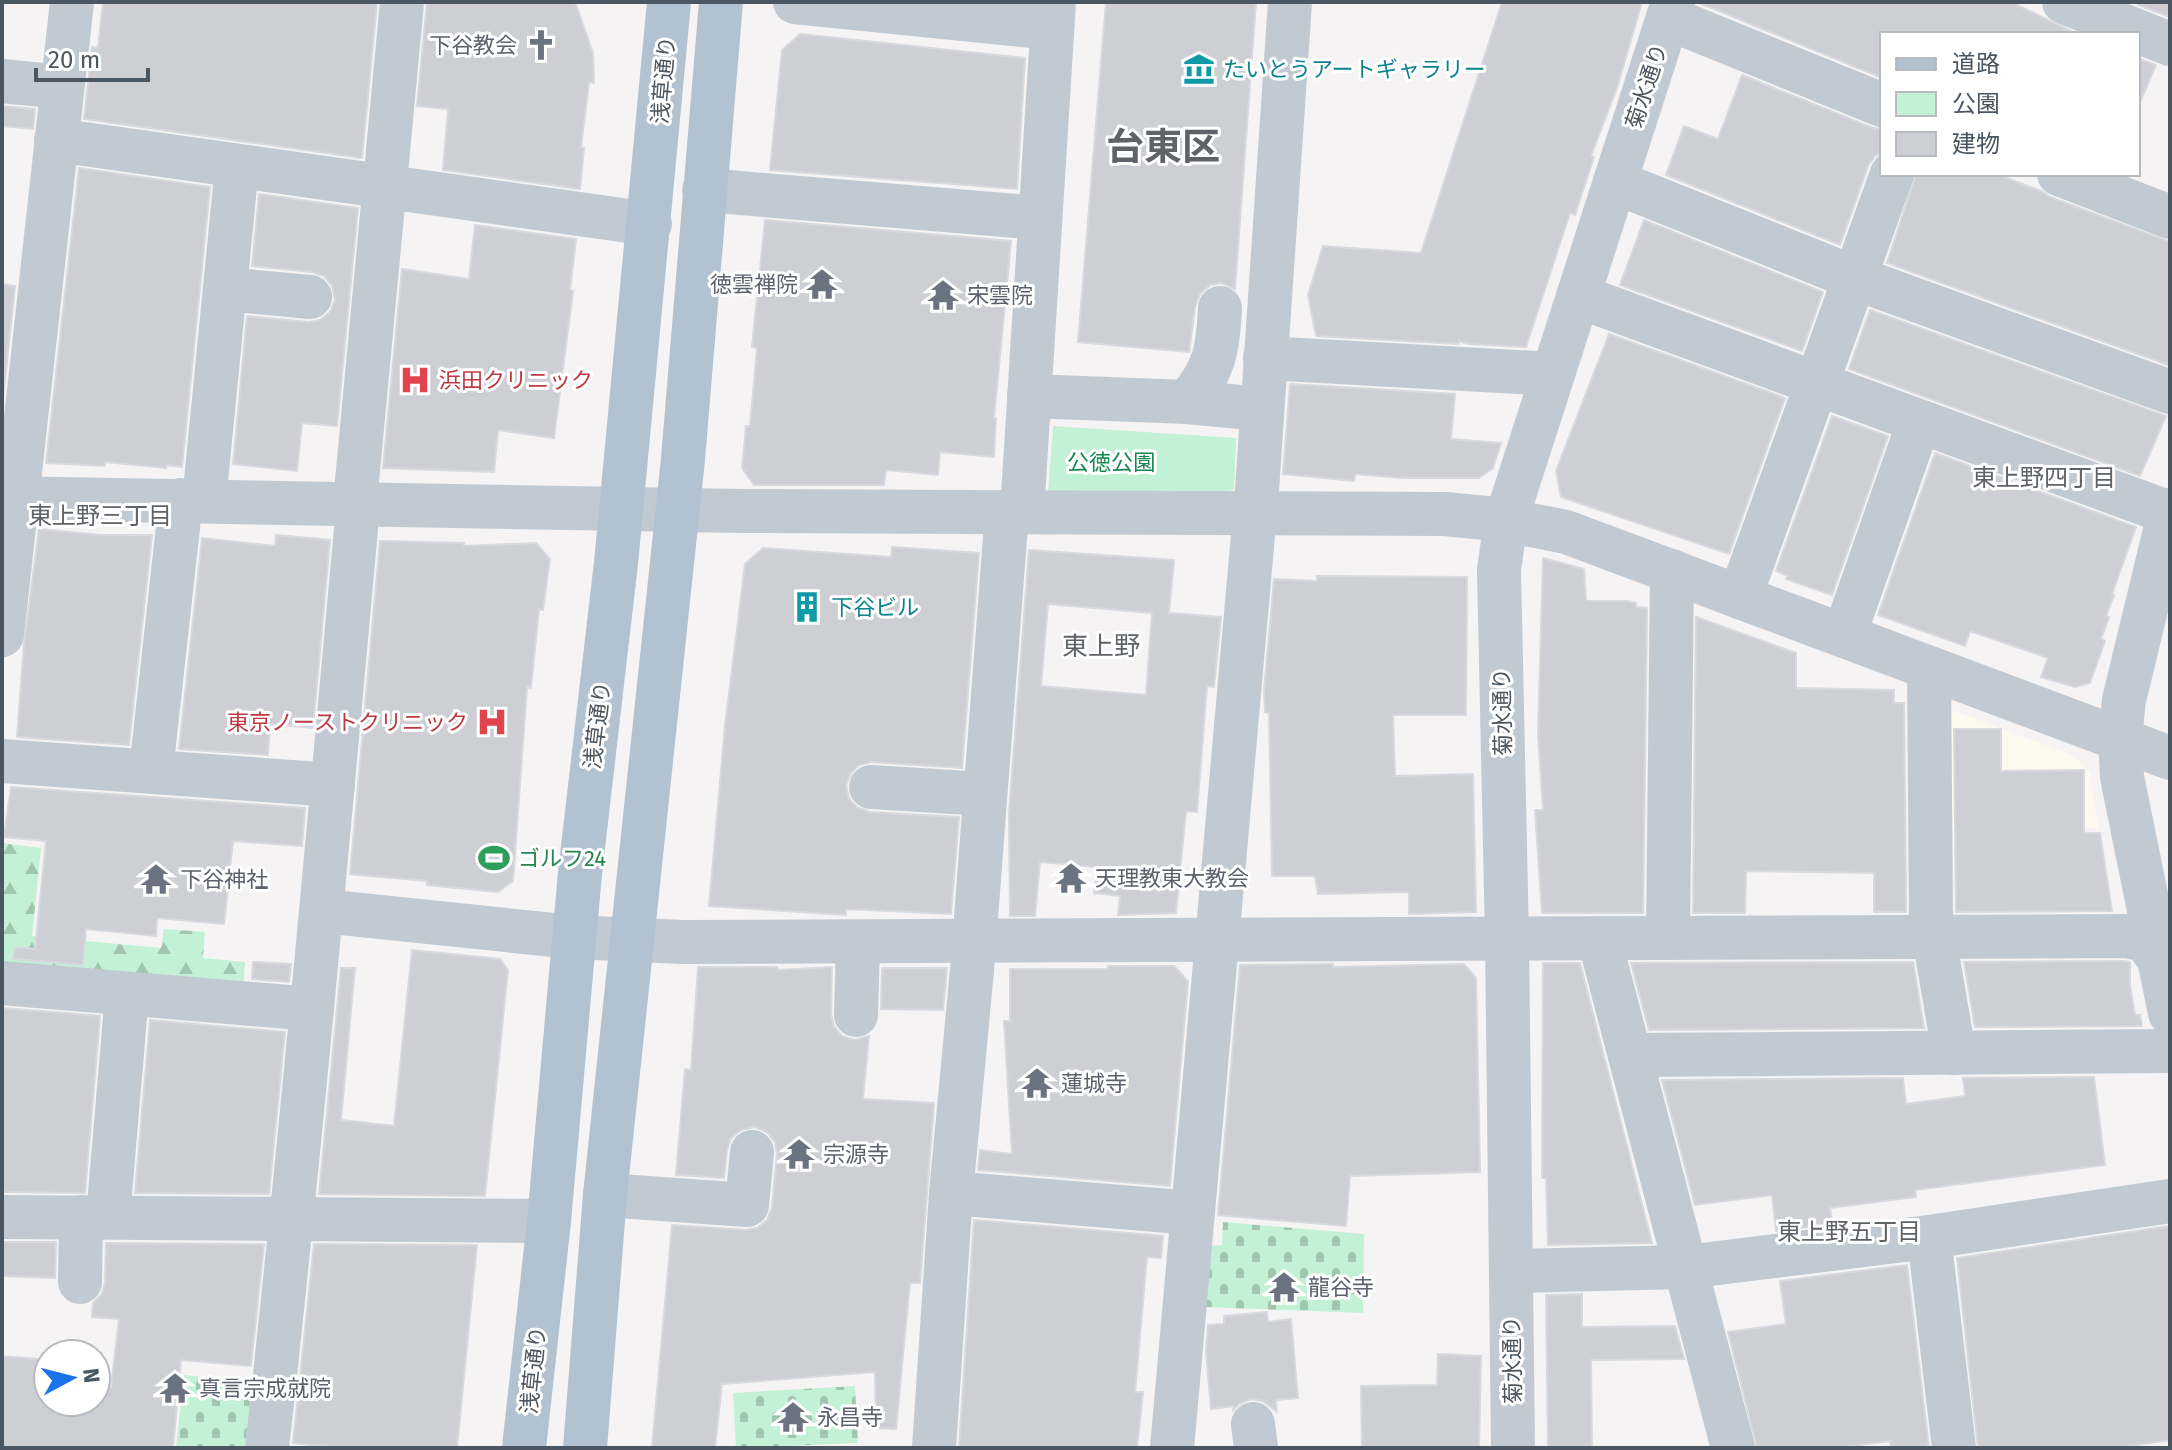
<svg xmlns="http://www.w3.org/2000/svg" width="2172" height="1450" font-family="'Fira Sans','Noto Sans JP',sans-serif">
<defs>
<pattern id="forest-firs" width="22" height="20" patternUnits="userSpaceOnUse" patternTransform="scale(2)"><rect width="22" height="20" fill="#c3f1d5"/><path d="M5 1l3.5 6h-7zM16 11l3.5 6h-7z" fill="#a0c6b0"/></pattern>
<pattern id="cemetery-stones" width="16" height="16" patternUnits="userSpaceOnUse" patternTransform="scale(2)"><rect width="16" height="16" fill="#c3f1d5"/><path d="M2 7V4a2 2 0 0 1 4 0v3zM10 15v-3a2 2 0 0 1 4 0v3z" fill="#a0c6b0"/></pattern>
</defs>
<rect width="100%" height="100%" fill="#f5f3f3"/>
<polygon fill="#fdf9ef" points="1936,704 2075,756 2090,773 2098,828 1937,829"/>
<polygon fill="url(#forest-firs)" points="2,843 41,848 32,936 161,948 164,929 205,932 203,958 245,962 243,990 2,970"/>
<g fill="url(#cemetery-stones)">
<polygon points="1223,1222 1364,1234 1363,1313 1206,1307 1211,1246 1222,1245"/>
<polygon points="184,1375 252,1382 245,1448 176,1448"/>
<polygon points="855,1386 858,1443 736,1448 733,1393"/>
</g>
<polygon fill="#c3f1d5" points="1053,426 1236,438 1234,489 1221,495 1048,493"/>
<g fill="#cdcfd5" stroke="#d7d9de" stroke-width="2" fill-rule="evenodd">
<polygon points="103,2 377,2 362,158 84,119 92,47 98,48"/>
<polygon points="427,2 575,2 593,53 594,83 589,82 581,148 584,148 580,189 443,170 448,109 417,106"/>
<polygon points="1106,2 1256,2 1235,289 1221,283 1210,285 1200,294 1195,307 1189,352 1078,342"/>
<polygon points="1502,2 1642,2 1617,88 1591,156 1594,157 1575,215 1570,213 1526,347 1468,344 1459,341 1459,344 1316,336 1308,295 1323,246 1421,253"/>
<polygon points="1697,2 2011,2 2077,34 1882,34 1882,78"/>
<polygon points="2140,2 2170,2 2170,17 2138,5"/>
<polygon points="800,34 1025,58 1017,189 770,170 782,50"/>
<polygon points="2138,58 2156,65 2138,107"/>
<polygon points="1742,75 1873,128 1882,129 1882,152 1875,156 1868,166 1840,245 1666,175 1684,126 1718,139"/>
<polygon points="2,106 35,109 33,129 2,126"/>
<polygon points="79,168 210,187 182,467 166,465 166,468 105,462 105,466 46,463"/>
<polygon points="1916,174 1996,174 2041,191 2050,197 2170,242 2170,358 2168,365 1887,263"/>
<polygon points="259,194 358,208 337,426 302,423 297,471 233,464 247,316 308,322 320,320 330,312 335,300 332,286 324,276 312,272 252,266"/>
<polygon points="765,220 1011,241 994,418 996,418 994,457 940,452 938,475 886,470 884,485 754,485 742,468 746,426 750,426 757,348 752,347"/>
<polygon points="1644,220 1823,292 1802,351 1620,285"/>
<polygon points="475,225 576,239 570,290 573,291 554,438 498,430 494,472 383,468 402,269 469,279"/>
<polygon points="2,284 15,286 2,408"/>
<polygon points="1870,310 2166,416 2140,476 1849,369"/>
<polygon points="1609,334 1785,398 1729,554 1561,497 1556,471"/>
<polygon points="1290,384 1455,394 1451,439 1501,443 1493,468 1479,478 1404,478 1355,474 1354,481 1283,474"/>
<polygon points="1832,416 1888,436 1832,595 1786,579 1788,576 1776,571"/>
<polygon points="1935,453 2136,527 2112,594 2114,595 2106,616 2109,617 2101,639 2105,641 2090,683 2075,687 2041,677 2048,658 1970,631 1965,646 1878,615"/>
<polygon points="39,529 100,535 152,535 129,745 17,737 24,644"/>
<polygon points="276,535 330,540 313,728 270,724 268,755 179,749 202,538 275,546"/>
<polygon points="380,541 464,543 464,546 536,543 550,559 543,610 539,609 531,688 527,687 513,881 498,892 427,885 427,881 350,874"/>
<polygon points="892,547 979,553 962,768 872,762 859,765 851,773 846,785 849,799 857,807 869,812 959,817 951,914 846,909 846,915 709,906 725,726 745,564 763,548 891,557"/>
<path d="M1029 550 1174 560 1169 613 1221 617 1214 687 1207 686 1197 812 1186 811 1176 913 1118 915 1120 896 1094 893 1097 867 1040 862 1035 916H1010L1009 813ZM1048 604 1152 613 1146 695 1041 686Z"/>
<polygon points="1543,558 1584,569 1586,601 1627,601 1636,603 1636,607 1647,608 1643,913 1542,913 1535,810 1543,810 1538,733"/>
<polygon points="1317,576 1467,577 1466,715 1393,715 1395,776 1473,774 1476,912 1409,914 1409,892 1318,894 1315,876 1272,876 1269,713 1265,712 1264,691 1274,579 1317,581"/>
<polygon points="1696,617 1796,653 1796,688 1894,690 1894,703 1904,703 1906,912 1874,912 1874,873 1746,871 1745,913 1693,913"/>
<polygon points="1954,729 2001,729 2001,771 2084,770 2084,833 2100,833 2112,911 1956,912"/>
<polygon points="11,787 305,808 302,846 233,841 224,924 157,918 156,936 86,929 83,965 13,959 15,947 35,949 46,841 4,837"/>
<polygon points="412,950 500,959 508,970 485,1196 319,1194 341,968 355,968 341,1120 394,1126"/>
<polygon points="2123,961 2130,962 2130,986 2135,1015 2140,1015 2142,1026 1975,1027 1964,962"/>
<polygon points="253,962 291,964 289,982 252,979"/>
<polygon points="1913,962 1924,1028 1649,1030 1631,963"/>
<polygon points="1543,963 1580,963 1652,1243 1548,1245 1546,1178 1542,1178"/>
<polygon points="1333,964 1333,967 1464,964 1476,978 1480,1172 1350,1176 1346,1226 1218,1215 1240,965"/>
<polygon points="1108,966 1174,966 1188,981 1170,1186 978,1170 980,1150 1012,1154 1004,1021 1010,1021 1010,969 1108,969"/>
<polygon points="698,967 777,967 777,970 832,967 831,1014 834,1026 842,1036 855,1040 869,1036 863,1099 934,1103 920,1283 910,1283 896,1429 876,1428 875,1372 722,1384 715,1448 652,1448 672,1225 746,1230 757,1228 767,1220 772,1207 777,1154 775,1142 767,1132 755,1127 741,1130 731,1138 727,1150 724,1178 676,1175 685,1069 691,1070"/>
<polygon points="882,968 947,968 943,1010 881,1009"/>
<polygon points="2,1008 100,1016 85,1193 2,1192"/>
<polygon points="150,1020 285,1032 269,1194 135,1193"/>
<polygon points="2094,1077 2105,1165 1915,1190 1916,1197 1830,1208 1832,1224 1776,1231 1772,1195 1695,1205 1662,1080 1903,1078 1906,1104 1965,1096 1963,1078"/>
<polygon points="974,1220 1163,1236 1161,1258 1147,1257 1135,1392 1143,1392 1137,1448 959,1448"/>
<polygon points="2170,1226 2170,1440 2117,1448 1978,1448 1957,1258"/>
<polygon points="2,1242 56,1242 55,1278 2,1276"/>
<polygon points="106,1243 264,1244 251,1366 181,1360 173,1448 2,1448 2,1356 48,1360 48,1402 96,1402 96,1386 111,1387 119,1319 92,1317 93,1303 102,1294 105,1283"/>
<polygon points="314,1244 477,1245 457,1448 339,1448 293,1443"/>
<polygon points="1907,1265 1929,1448 1891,1448 1890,1441 1836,1448 1757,1448 1728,1332 1786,1324 1780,1281"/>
<polygon points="1582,1294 1582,1327 1675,1326 1684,1359 1591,1360 1592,1448 1548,1448 1546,1295"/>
<polygon points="1267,1312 1268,1322 1291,1319 1298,1398 1276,1400 1277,1412 1263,1401 1251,1399 1239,1404 1233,1410 1233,1406 1211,1409 1206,1352 1208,1325 1224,1324 1224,1316"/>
<polygon points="1438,1354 1481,1356 1479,1448 1362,1448 1361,1386 1437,1385"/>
</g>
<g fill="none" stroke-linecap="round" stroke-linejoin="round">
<g stroke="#c1cad2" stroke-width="44">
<polyline points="795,2 1052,28"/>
<polyline points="2064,2 2170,44"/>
<polyline points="1668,18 1882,105"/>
<polyline points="2,81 62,87"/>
<polyline points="56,140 650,224"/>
<polyline points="2059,174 2170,217"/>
<polyline points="1615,182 1855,278 2170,392"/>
<polyline points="704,190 1040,218"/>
<polyline points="225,289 310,297"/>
<polyline points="1578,296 2170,513"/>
<polyline points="1265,358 1553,374"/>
<polyline points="1029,396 1187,402 1262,409"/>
<path d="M1187 402C1215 370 1218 349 1220 308"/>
<polyline points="2,498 742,511 1445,514 1506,520 1566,532 2170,758"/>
<polyline points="204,501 237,166"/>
<polyline points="2170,510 2124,700 2120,738 2122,777 2170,1013"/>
<polyline points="1022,512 1054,2"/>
<polyline points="1740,597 1892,174"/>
<polyline points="2,635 72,2"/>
<polyline points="1844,636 1919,422"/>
<polyline points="1929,668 1931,919 1954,1053"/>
<polyline points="2,761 333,785"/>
<polyline points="151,771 181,500"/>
<polyline points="871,787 985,794"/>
<polyline points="322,911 573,937 682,942 2126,936 2145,940 2159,959"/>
<polyline points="1599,938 1733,1448"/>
<polyline points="1668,938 1672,571"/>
<polyline points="2,983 312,1009"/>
<polyline points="856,1015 858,942"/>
<polyline points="1630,1055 2170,1051"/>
<polyline points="951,1193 1193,1213"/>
<polyline points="605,1195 747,1205 752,1152"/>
<polyline points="2,1217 549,1221"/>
<polyline points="108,1217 127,994"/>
<polyline points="1929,1237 1954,1448"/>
<polyline points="1511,1271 1686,1267 1929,1237 2170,1201"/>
<polyline points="80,1282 81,1217"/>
<polyline points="1253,1424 1256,1448"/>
<path d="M267 1448C301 1142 328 836 356 529L357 481 402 2"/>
<polyline points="934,1448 951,1193 972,970 1007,512"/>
<polyline points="1172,1448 1257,490 1290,2"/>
<polyline points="1513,1448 1507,939 1499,570 1506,520 1673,2"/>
</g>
<g stroke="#b3c2d1" stroke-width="44">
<polyline points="524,1448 549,1221 580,873 616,563 669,2"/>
<polyline points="585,1448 605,1195 683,459 721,2"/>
</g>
</g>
<defs>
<symbol id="church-bare" viewBox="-9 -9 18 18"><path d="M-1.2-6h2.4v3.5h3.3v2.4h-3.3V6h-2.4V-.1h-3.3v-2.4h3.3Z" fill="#6b7280" stroke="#fff" stroke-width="2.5" paint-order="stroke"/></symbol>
<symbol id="museum-bare" viewBox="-9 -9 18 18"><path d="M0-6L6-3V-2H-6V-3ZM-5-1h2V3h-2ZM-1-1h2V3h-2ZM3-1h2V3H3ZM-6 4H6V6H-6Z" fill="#0f9aa8" stroke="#fff" stroke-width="2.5" paint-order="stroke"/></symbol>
<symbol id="temple-bare" viewBox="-9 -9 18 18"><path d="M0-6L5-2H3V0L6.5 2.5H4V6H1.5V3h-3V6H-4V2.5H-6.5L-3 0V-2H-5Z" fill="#6b7280" stroke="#fff" stroke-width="2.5" paint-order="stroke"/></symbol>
<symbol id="hospital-bare" viewBox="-9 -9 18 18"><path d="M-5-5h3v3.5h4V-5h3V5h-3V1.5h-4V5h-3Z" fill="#e0444e" stroke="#fff" stroke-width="2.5" paint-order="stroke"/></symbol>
<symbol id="building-bare" viewBox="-9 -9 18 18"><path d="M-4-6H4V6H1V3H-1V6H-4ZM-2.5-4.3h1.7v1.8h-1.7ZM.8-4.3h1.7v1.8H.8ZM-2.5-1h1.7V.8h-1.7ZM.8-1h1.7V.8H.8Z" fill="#0f9aa8" stroke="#fff" stroke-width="2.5" paint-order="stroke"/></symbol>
<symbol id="stadium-bare" viewBox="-9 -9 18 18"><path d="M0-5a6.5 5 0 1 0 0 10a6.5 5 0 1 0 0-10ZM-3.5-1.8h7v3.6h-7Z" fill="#2e9e5b" stroke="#fff" stroke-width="2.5" paint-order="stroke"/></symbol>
</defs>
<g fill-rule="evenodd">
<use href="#church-bare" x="519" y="23" width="44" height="44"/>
<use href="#museum-bare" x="1177" y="47" width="44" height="44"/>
<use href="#temple-bare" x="800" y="262" width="44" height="44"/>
<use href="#temple-bare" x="921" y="273" width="44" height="44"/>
<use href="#hospital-bare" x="393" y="358" width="44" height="44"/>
<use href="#building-bare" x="785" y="585" width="44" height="44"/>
<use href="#hospital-bare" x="470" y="700" width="44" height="44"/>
<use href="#stadium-bare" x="472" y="836" width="44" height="44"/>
<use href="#temple-bare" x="1049" y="856" width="44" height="44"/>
<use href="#temple-bare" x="134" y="857" width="44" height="44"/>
<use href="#temple-bare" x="1015" y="1061" width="44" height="44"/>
<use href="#temple-bare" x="777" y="1132" width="44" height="44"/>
<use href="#temple-bare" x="1262" y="1265" width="44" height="44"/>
<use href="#temple-bare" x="153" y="1366" width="44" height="44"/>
<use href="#temple-bare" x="771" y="1395" width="44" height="44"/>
</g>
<g text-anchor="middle" stroke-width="6" stroke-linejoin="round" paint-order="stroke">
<g font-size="22" fill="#5b616d" stroke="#fff" text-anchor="start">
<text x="517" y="53" text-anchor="end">下谷教会</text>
<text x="798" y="292" text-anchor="end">徳雲禅院</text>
<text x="967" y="303">宋雲院</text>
<text x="1095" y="886">天理教東大教会</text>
<text x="180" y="887">下谷神社</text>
<text x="1061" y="1091">蓮城寺</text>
<text x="823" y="1162">宗源寺</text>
<text x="1308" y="1295">龍谷寺</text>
<text x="199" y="1396">真言宗成就院</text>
<text x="817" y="1425">永昌寺</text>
</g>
<g font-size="22" fill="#0d838f" stroke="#fff" text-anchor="start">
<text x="1223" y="77">たいとうアートギャラリー</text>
<text x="831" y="615">下谷ビル</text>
</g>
<g font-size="22" fill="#4a5661" stroke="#fff">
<text transform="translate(663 80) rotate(-85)" y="8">浅草通り</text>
<text transform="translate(1646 86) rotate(-72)" y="8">菊水通り</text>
<text transform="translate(1502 712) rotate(-91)" y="8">菊水通り</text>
<text transform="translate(597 725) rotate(-83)" y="8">浅草通り</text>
<text transform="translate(1512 1360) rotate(-91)" y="8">菊水通り</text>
<text transform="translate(533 1370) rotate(-84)" y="8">浅草通り</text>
</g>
<g font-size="22" fill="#be3a42" stroke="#fff" text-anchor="start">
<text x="439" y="388">浜田クリニック</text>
<text x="468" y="730" text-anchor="end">東京ノーストクリニック</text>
</g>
<g font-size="22" fill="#17864f" stroke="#fff">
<text x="1111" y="470">公徳公園</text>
</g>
<g font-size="22" fill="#27864d" stroke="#fff" text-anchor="start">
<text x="518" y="866">ゴルフ24</text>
</g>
<g font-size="24" fill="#5f6368" stroke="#fff">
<text x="2044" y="486">東上野四丁目</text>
<text x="100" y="524">東上野三丁目</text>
<text x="1849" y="1240">東上野五丁目</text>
</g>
<g font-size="26" fill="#5f6368" stroke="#fff">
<text x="1101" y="655">東上野</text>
</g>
<g font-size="38" font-weight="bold" fill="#5f6368" stroke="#fff">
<text x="1163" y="160">台東区</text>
</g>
</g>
<rect width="2172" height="1450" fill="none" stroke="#4a5661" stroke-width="8"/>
<rect x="1880" y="32" width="260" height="144" fill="#ffffff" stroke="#b7bbc0" stroke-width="2"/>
<rect x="1896" y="58" width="40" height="12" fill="#b3c2d1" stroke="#b7bbc0" stroke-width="2"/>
<text x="1952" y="72" font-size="24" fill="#4a5661">道路</text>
<rect x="1896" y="92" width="40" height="24" fill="#c3f1d5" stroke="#b7bbc0" stroke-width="2"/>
<text x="1952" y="112" font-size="24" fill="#4a5661">公園</text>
<rect x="1896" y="132" width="40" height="24" fill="#cdcfd5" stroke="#b7bbc0" stroke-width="2"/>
<text x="1952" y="152" font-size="24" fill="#4a5661">建物</text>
<g transform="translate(72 1378) rotate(83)"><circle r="38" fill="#ffffff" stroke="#b7bbc0" stroke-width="2"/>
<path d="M0-6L14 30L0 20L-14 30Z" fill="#1a73e8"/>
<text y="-12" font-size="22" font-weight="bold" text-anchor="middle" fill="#4a5661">N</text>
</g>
<path d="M36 68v12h112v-12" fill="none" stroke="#4a5661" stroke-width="4"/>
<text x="48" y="68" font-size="24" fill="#4a5661" stroke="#ffffff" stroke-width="6" paint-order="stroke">20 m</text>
</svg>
